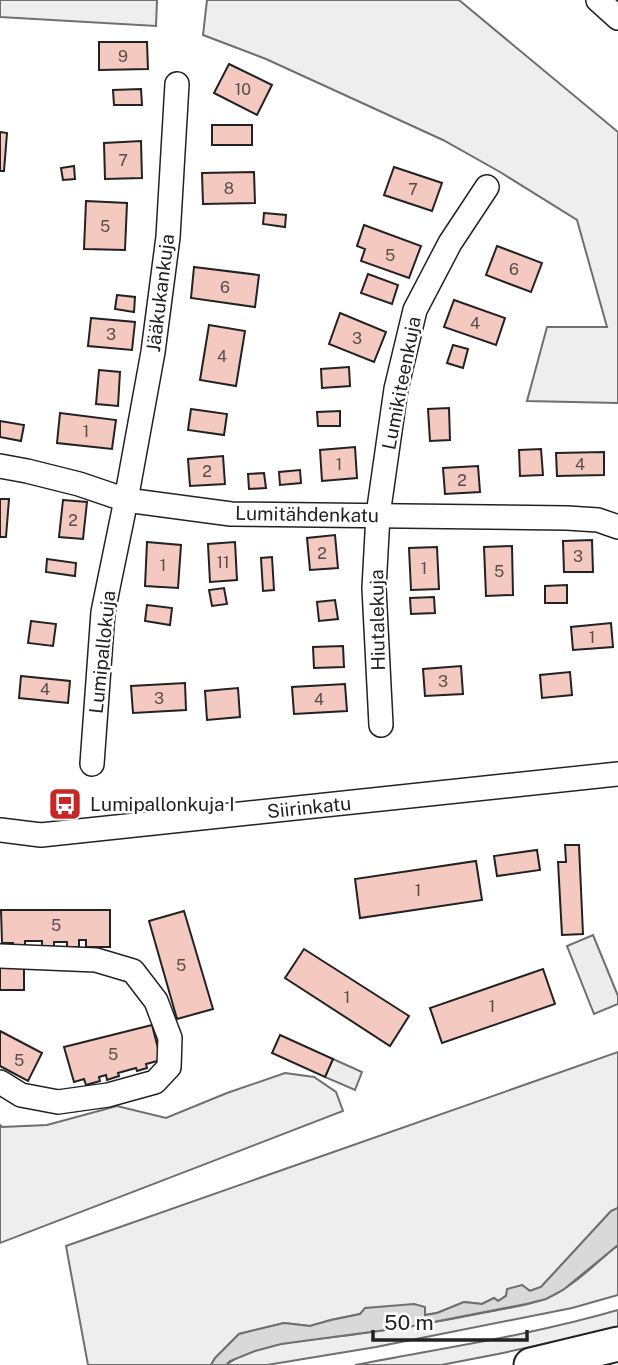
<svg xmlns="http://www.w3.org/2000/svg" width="618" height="1365" font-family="'Public Sans',sans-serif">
<rect width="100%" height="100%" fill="#fff"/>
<g fill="#eee" stroke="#6f6f6f" stroke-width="2">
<polygon points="0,0 157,0 156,26 0,17"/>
<polygon points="207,0 459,0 618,132 618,403 527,401 547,327 607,327 577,220 500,172 443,140 266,59 203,35"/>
<polygon points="618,1052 618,1208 611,1211 541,1287 530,1291 522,1285 498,1301 494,1298 482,1304 464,1302 437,1313 425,1315 360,1314 331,1320 310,1326 284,1323 239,1334 215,1358 211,1365 88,1365 66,1246"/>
<polygon points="285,1073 314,1077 336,1092 343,1111 0,1243 0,1125 2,1127 47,1125 117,1106 166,1118 227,1093"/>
<path d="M618 1245V1295L572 1308 376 1347 267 1365H226C255 1342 313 1340 350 1335 394 1329 438 1322 482 1313 503 1309 525 1306 545 1299 571 1289 596 1263 618 1245Z"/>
<path d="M618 1310V1328L498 1354 441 1365H355C443 1348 532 1335 618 1310Z"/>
</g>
<g fill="#ededed" stroke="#6f6f6f" stroke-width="2">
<polygon points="593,935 618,996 618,1004 594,1014 567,946"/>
<polygon points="333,1059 362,1072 355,1090 325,1077"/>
</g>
<polygon fill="#d9d9d9" stroke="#6f6f6f" stroke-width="2" points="618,1208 618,1245 563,1290 546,1299 526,1304 408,1327 281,1344 255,1351 230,1361 226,1365 211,1365 215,1358 239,1334 284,1323 310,1326 331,1320 360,1314 365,1308 414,1304 425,1307 425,1315 437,1313 464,1302 482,1304 494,1298 498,1301 506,1296 507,1289 522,1285 530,1291 541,1287 611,1211"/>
<g fill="#f3c9c0" stroke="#222" stroke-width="2">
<polygon points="99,42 147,42 148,69 99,70"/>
<polygon points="229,64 272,85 257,115 214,93"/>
<polygon points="141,89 142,105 114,105 113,90"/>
<rect x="212" y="125" width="40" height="20"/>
<polygon points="0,132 7,133 4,171 0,171"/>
<polygon points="141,141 142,178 105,179 104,143"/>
<polygon points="74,166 75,179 63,180 61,168"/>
<polygon points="394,167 442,183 432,211 384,195"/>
<polygon points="254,172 255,203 203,204 202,173"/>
<polygon points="86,201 127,203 125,250 84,249"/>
<polygon points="264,213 286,215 285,227 263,224"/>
<polygon points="364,225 421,246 409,278 361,261 365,249 357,246"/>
<polygon points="497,246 542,263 531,292 486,275"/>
<polygon points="194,267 259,275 255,307 191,298"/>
<polygon points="368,274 398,285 392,304 361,293"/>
<polygon points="117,295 135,297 134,312 115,309"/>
<polygon points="454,300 505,318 496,345 444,327"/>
<polygon points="340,313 386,332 374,362 329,344"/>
<polygon points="91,318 135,322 132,350 88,346"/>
<polygon points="209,325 245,331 236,386 200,380"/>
<polygon points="453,345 468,349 463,368 447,363"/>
<polygon points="349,367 350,386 322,388 321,369"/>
<polygon points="99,370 120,372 118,406 96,404"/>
<polygon points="449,408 450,440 430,441 428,409"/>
<polygon points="191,409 227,414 224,435 188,430"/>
<polygon points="340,411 340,426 318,426 317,412"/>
<polygon points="60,413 116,420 112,449 57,443"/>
<polygon points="0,421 24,425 21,441 0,437"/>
<polygon points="355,447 357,478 322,481 320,450"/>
<polygon points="541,449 543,475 520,476 519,450"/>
<polygon points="604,452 604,475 557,476 556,453"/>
<polygon points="223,456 225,484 190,486 188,459"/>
<polygon points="478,466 480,492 445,494 443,468"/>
<polygon points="300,470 301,483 280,485 279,472"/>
<polygon points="264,473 266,488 249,489 248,474"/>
<polygon points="0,499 9,499 6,537 0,537"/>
<polygon points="63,500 87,502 83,539 59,537"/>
<polygon points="335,535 338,568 310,570 307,538"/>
<polygon points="592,540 593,572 564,572 563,541"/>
<polygon points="147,542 181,545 178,588 145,586"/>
<polygon points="235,542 237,580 210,582 208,544"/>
<polygon points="512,546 513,595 486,596 484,547"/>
<polygon points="437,547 439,589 411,590 409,548"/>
<polygon points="272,557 274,590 263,591 261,558"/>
<polygon points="47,559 76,563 75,576 46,572"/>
<polygon points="567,585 567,603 545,603 545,586"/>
<polygon points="224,588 227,604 212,606 209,590"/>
<polygon points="434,597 435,613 411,614 410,598"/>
<polygon points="335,600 338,619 319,621 317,602"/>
<polygon points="147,605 172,608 170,625 145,621"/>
<polygon points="31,621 56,624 53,646 28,643"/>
<polygon points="611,623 613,647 573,650 571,627"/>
<polygon points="343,646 344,667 314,668 313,647"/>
<polygon points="461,666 463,694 425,696 423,669"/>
<polygon points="570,672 572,695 542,698 540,675"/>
<polygon points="21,676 70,681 68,703 19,698"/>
<polygon points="185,683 186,710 133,713 131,686"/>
<polygon points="345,684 347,711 294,714 292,687"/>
<polygon points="238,688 240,717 207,720 205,691"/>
<polygon points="565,845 579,845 583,934 562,935 558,862 566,862"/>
<polygon points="537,850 540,870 497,876 494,856"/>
<polygon points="476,861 482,900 360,918 355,879"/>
<polygon points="1,910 110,910 110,947 86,947 86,940 79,940 79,947 67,947 67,942 54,942 54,947 42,947 42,941 25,941 25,947 13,947 13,943 2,943"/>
<polygon points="184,911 213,1009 177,1019 149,921"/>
<polygon points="304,949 409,1016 390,1046 285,978"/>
<rect x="0" y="964" width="24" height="26"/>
<polygon points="543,969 555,1004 442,1043 430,1008"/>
<polygon points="152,1025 161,1060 146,1064 147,1068 137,1071 136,1068 118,1073 119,1076 107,1080 106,1075 99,1077 100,1081 86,1085 84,1079 74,1082 64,1047"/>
<polygon points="0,1031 42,1053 28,1081 0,1066"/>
<polygon points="280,1035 333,1059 325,1077 272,1053"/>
</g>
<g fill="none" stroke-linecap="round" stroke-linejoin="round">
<defs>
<g id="minor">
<polyline points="598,0 618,18"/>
<polyline points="0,466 27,471 79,484 126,500 231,514 567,518 598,520 618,527"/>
<polyline points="381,725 374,588 378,515 396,389 415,310 450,243 487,187"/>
<polyline points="92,764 103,612 126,500 153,352 168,237 177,84"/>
<polyline points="0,830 41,835 618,774"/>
<polyline points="0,956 96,960 133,971 156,1001 170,1038 169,1067 155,1082 108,1095 58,1102 21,1095 0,1082"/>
</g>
<polyline id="highway" points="531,1365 618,1344"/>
</defs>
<use href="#minor" stroke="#222" stroke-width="26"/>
<use href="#highway" stroke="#222" stroke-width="37"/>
<use href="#minor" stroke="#fff" stroke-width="23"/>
<use href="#highway" stroke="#fff" stroke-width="33"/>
</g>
<defs>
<symbol id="bus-square" viewBox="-11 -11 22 22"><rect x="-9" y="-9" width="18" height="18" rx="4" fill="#c62828" stroke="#fff"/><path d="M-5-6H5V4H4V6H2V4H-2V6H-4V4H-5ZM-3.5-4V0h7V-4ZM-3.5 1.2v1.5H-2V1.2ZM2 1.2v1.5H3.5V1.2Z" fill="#fff"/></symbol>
</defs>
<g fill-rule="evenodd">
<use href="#bus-square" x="46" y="785" width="38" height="38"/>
</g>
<g text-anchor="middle" stroke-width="5" stroke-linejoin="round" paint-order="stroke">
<g font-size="16" fill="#564c4a">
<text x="123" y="62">9</text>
<text x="243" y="95">10</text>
<text x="123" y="166">7</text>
<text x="229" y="194">8</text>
<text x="413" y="195">7</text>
<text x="105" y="232">5</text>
<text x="390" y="261">5</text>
<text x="514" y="275">6</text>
<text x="225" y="293">6</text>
<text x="475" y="329">4</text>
<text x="111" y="340">3</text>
<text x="357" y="344">3</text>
<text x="222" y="362">4</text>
<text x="86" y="437">1</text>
<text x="339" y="470">1</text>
<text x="580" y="470">4</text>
<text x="207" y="477">2</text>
<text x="462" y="486">2</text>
<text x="73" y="526">2</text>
<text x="322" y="559">2</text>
<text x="578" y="562">3</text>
<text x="223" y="568">11</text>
<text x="163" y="571">1</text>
<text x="424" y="574">1</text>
<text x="499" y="577">5</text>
<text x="592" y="643">1</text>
<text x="443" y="687">3</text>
<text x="45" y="695">4</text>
<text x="159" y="704">3</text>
<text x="319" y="705">4</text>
<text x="418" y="896">1</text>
<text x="56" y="931">5</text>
<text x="181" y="971">5</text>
<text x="347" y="1003">1</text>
<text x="492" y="1012">1</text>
<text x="113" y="1060">5</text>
<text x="19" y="1066">5</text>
</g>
<g font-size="19" fill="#222" stroke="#fff">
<text transform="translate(160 293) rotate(-83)" y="7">Jääkukankuja</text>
<text transform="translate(401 383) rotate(-79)" y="7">Lumikiteenkuja</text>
<text transform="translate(307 514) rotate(1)" y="7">Lumitähdenkatu</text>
<text transform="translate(377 620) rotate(-91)" y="7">Hiutalekuja</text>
<text transform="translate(102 652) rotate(-84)" y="7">Lumipallokuja</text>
<text transform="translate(309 807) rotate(-6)" y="7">Siirinkatu</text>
</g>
<g font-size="19" fill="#222" stroke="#fff" text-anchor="start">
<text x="90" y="811">Lumipallonkuja I</text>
</g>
</g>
<path d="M373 1330v10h154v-10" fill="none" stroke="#222222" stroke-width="3.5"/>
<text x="384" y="1330" font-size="21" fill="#222222" stroke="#ffffff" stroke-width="5" paint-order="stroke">50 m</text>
</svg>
